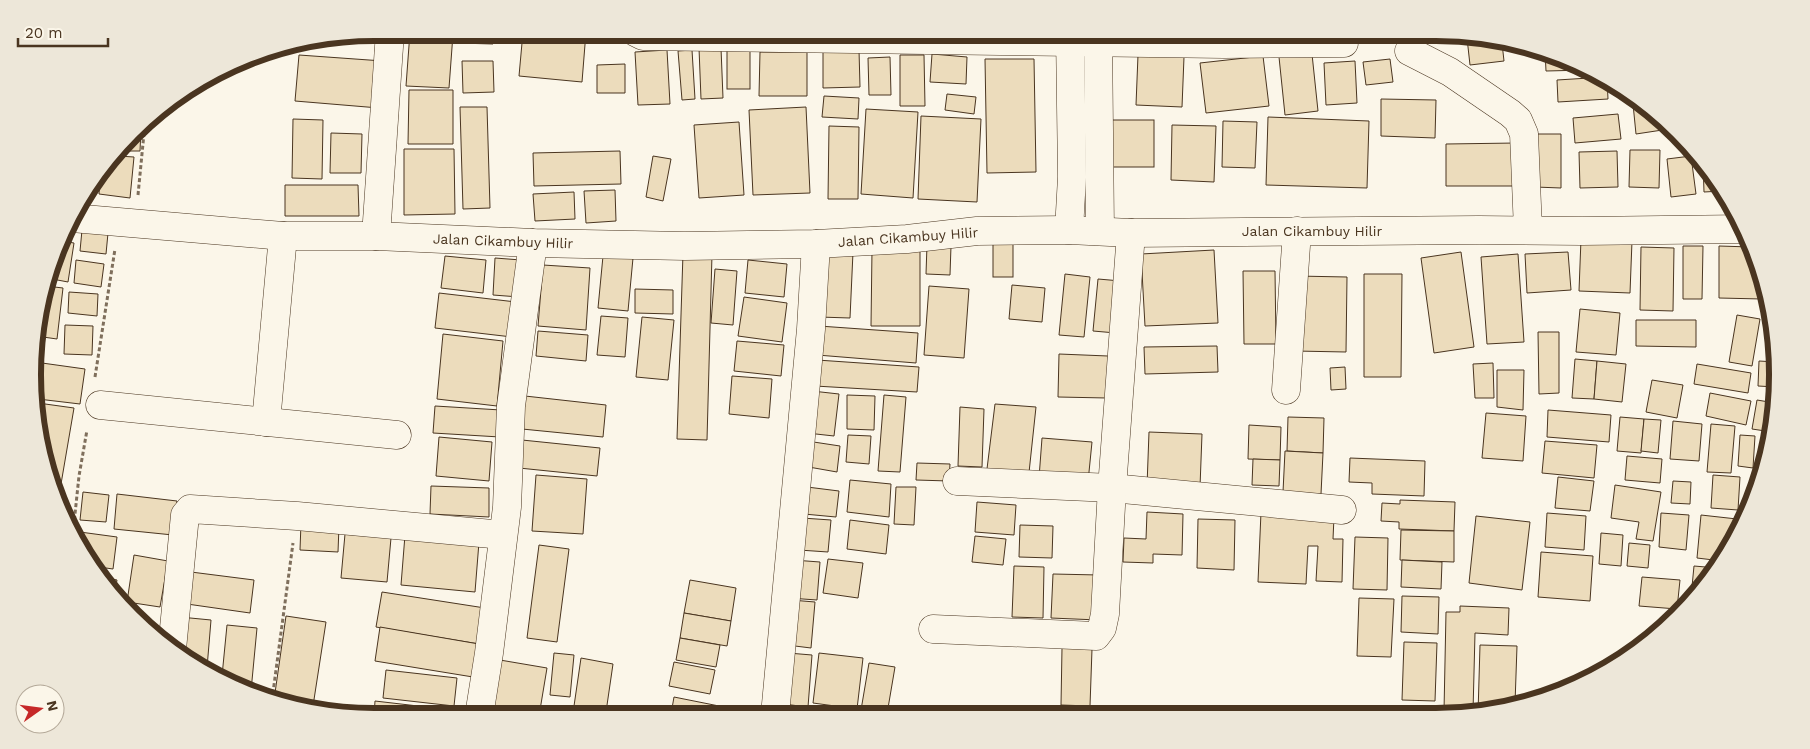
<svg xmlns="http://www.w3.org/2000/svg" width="1810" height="749" font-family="'Work Sans',sans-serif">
<rect width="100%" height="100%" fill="#fbf6e9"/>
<g fill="#ecdcbc" stroke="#4a3520">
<polygon points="410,32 453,34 449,88 406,86"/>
<polygon points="459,32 493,32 493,44 458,43"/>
<polygon points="523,32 586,32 582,82 519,76"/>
<polygon points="1467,38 1502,43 1504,61 1470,65"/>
<polygon points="699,48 721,48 723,98 701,99"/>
<polygon points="667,50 670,104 638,105 635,52"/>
<polygon points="692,50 695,99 682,100 678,51"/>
<rect x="727" y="50" width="23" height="39"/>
<polygon points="823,50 859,50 860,87 823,88"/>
<polygon points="1545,51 1587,70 1546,71"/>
<polygon points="760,52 807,52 807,96 759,96"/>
<polygon points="932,54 967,57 966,84 930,82"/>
<polygon points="1312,54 1318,111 1285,115 1279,57"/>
<polygon points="299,55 383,61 379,108 295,101"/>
<polygon points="900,55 924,55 925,106 900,106"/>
<polygon points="1138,55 1184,57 1182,107 1136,105"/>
<polygon points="1263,56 1269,106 1206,113 1200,63"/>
<polygon points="890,57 891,95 869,95 868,58"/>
<polygon points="985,59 1034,59 1036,172 987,173"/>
<polygon points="1390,59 1393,82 1366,85 1363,62"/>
<polygon points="462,61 493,61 494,92 463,93"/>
<polygon points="1355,61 1357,103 1326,105 1324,63"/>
<polygon points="625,64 625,93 597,93 597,65"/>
<polygon points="1605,77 1607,79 1608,99 1558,102 1557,80"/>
<polygon points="409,90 453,90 453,144 408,144"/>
<polygon points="947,94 976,97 974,114 945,110"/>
<polygon points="824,96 859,98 858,119 822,117"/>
<polygon points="1381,99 1436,100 1435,138 1381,136"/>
<polygon points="1641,103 1661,117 1668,125 1669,129 1636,134 1633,104"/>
<polygon points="460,107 487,107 490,208 463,209"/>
<polygon points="806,107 810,193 753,195 749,110"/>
<polygon points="866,109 918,112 913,198 861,194"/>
<polygon points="1618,114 1621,139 1575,143 1573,118"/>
<polygon points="921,116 981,119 977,202 918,199"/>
<polygon points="1268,117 1369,121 1367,188 1266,185"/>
<polygon points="293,119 323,120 322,179 292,178"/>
<rect x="1111" y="120" width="43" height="47"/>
<polygon points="1223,121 1257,122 1255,168 1222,167"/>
<polygon points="739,122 744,195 699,198 694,125"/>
<polygon points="1172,125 1216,126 1214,182 1171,180"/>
<polygon points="829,126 859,127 858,199 828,199"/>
<polygon points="141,128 140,151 121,151"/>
<polygon points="331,133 362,134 361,173 330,173"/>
<polygon points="1535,134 1561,134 1561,188 1535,187"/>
<polygon points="1516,143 1516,186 1446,186 1446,144"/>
<polygon points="404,149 454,149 455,214 404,215"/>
<polygon points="1630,150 1660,150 1659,188 1629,187"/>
<polygon points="620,151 621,184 534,186 533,153"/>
<polygon points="1617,151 1618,187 1580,188 1579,152"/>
<polygon points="118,156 134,157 130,198 99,194 100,177"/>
<polygon points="653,156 671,159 663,201 646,197"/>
<polygon points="1691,156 1696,194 1671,197 1667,159"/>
<polygon points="1703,163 1707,166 1722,191 1704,192"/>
<polygon points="285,185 358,185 359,216 285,216"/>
<polygon points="615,190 616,221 586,223 584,191"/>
<polygon points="574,192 575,219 535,221 533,194"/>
<polygon points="82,230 108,233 106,254 80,251"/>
<polygon points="1581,239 1632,241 1630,293 1579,291"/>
<polygon points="61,241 74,243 68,282 47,278 51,265"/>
<rect x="993" y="243" width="20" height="34"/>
<polygon points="927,245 951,246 950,275 926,274"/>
<polygon points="1683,246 1703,246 1702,299 1683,299"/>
<polygon points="1719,246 1751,247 1763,278 1762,299 1719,298"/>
<polygon points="1641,247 1674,248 1673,311 1640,310"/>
<polygon points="872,250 920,251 920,326 871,326"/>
<polygon points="1214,250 1218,323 1145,326 1141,254"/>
<polygon points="821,251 853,252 850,318 819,317"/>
<polygon points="1461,252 1474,347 1434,353 1421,258"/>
<polygon points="1568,252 1571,290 1527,293 1525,254"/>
<polygon points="683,253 712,254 707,440 677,439"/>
<polygon points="1518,254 1524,342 1487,344 1481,257"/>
<polygon points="445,256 486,260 483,293 441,288"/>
<polygon points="603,256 633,258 628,311 598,308"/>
<polygon points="495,258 521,260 519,297 493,295"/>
<polygon points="76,260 104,264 101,287 74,283"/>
<polygon points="748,260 787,264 784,297 745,293"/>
<polygon points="543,265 590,268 586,330 538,326"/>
<polygon points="715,269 737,271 733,325 711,323"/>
<polygon points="1243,271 1275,271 1276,344 1244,344"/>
<polygon points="1065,274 1090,277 1084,337 1059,335"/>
<polygon points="1364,274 1402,274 1401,377 1364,377"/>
<polygon points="1296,276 1347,277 1346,352 1295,351"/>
<polygon points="1098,279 1121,281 1116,333 1093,331"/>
<polygon points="1012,285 1045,288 1042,322 1009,319"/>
<polygon points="46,286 63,288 57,339 36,336 35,330"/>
<polygon points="929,286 969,289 964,358 924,355"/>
<polygon points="635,289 673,290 673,314 635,313"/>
<polygon points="69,292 98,294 97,316 68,313"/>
<polygon points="439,293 516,302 512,337 435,328"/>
<polygon points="744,297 787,303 782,342 738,336"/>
<polygon points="1580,309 1620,313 1616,355 1576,352"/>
<polygon points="1737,315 1760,319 1752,366 1729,362"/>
<polygon points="601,316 628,318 625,357 597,355"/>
<polygon points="642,317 674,320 668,380 636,377"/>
<polygon points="1636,320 1696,320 1696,347 1636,346"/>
<polygon points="65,325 93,326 92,355 64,354"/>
<polygon points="819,326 918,333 916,363 817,355"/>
<polygon points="538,331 588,335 586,361 536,356"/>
<polygon points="1768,331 1773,331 1777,356 1767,355"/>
<polygon points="1538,332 1559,332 1559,393 1539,394"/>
<polygon points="443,334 503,341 497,406 437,399"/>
<polygon points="737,341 784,345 781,376 734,371"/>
<polygon points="1217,346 1218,372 1145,374 1144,347"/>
<polygon points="1059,354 1108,356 1107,398 1058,397"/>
<polygon points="1575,359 1597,361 1594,399 1572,398"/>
<polygon points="817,360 919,367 917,392 815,386"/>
<polygon points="1597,361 1626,364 1622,402 1594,399"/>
<polygon points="1759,361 1776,362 1776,387 1758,386"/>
<polygon points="42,363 85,369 80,404 38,399"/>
<polygon points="1493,363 1494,398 1475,398 1473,364"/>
<polygon points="1697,364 1751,373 1748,393 1694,384"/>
<polygon points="1345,367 1346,389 1331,390 1330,368"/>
<polygon points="1497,370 1524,370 1523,410 1497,407"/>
<polygon points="732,376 772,379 769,418 729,414"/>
<polygon points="1652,380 1683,385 1677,418 1646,412"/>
<polygon points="812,391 839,394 834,436 807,433"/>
<polygon points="1710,393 1751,401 1746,425 1706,416"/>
<polygon points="847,395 875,396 874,430 847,429"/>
<polygon points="884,395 906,397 900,472 878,471"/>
<polygon points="525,396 606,405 603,437 522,429"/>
<polygon points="1757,400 1775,403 1775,419 1772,432 1752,429"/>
<polygon points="38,403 74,408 61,484 52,483 39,442"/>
<polygon points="995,404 1036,407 1028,482 986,477"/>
<polygon points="435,406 501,410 500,437 433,433"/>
<polygon points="960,407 984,409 982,467 958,466"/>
<polygon points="1548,410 1611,415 1609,442 1547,437"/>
<polygon points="1486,413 1526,416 1523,461 1482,458"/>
<polygon points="1288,417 1324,418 1323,453 1287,451"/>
<polygon points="1620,417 1644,419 1641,453 1617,451"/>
<polygon points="1644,419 1661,420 1658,453 1641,451"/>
<polygon points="1673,421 1702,424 1699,461 1670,459"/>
<polygon points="1711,424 1735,426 1731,473 1707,472"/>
<polygon points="1249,425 1281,427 1280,460 1248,459"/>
<polygon points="1149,432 1202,434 1200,487 1147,486"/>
<polygon points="848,435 871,436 869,464 846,462"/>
<polygon points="1740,435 1755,436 1753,468 1738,466"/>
<polygon points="1763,436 1770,437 1761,477 1757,477"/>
<polygon points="439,437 492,442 489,481 436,476"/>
<polygon points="1042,438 1092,442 1088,482 1039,478"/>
<polygon points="522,440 600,448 597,476 519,468"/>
<polygon points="807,441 840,446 837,472 803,466"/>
<polygon points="1545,441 1597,445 1594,478 1542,473"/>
<polygon points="1285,451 1323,453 1321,494 1283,492"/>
<polygon points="1627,456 1662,459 1660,483 1625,480"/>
<polygon points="1350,458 1425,461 1424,496 1372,494 1372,483 1349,482"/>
<polygon points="1253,459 1280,460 1279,486 1252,485"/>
<polygon points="917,463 950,464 949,481 916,480"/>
<polygon points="536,475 587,479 583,534 532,531"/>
<polygon points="1713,475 1740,477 1738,510 1711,508"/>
<polygon points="1558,477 1594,481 1590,511 1555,508"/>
<polygon points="850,480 891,484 889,517 847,512"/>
<polygon points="1673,481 1691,482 1690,504 1671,503"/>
<polygon points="1749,482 1760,483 1750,503 1747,503"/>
<polygon points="52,485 61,486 60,508 58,505"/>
<polygon points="1615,485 1661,492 1653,541 1636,539 1639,522 1611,518"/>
<polygon points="431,486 489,488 489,517 430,514"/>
<polygon points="807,487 839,491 836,517 804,514"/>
<polygon points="896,487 916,487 914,525 894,524"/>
<polygon points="83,492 109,495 106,522 80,520"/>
<polygon points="117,494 177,501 173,535 114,529"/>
<polygon points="1400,500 1455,502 1454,531 1399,529 1399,522 1381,521 1382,503 1400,504"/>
<polygon points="977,502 1016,505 1014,535 975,532"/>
<polygon points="1147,512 1183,514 1182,555 1153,554 1153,563 1123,562 1124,538 1146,539"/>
<polygon points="1261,512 1334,517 1333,539 1343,539 1342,582 1316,581 1318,546 1308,546 1306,584 1258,582"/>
<polygon points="1547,513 1586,516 1584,550 1545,547"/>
<polygon points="1661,513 1689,515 1686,550 1659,547"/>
<polygon points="1701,515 1737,519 1736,531 1722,561 1697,558"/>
<polygon points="1476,516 1530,522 1522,590 1469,583"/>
<polygon points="802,518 831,520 828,552 799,550"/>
<polygon points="1198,519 1235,520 1234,570 1197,568"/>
<polygon points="850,520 889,525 886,554 847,549"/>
<polygon points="301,523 339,526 338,552 300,550"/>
<polygon points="1020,525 1053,526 1052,558 1019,557"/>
<polygon points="1401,530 1454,531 1454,562 1400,560"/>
<polygon points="80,532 117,537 113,569 92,566 90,564 79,543"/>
<polygon points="1601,533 1623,535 1621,566 1599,564"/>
<polygon points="345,534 391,538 387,582 341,578"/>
<polygon points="405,535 479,542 475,592 401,585"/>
<polygon points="975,536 1006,539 1003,565 972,562"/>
<polygon points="1355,537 1388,538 1387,590 1353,589"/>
<polygon points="1629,543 1650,545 1648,568 1627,566"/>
<polygon points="539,545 569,549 557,642 527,638"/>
<polygon points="1541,552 1593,556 1590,601 1538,597"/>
<polygon points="134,555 168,561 160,607 127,602"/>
<polygon points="828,559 863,563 858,598 823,593"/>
<polygon points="793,560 820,562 817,600 789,598"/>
<polygon points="1402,560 1442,562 1441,589 1401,587"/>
<polygon points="1014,566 1044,567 1043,618 1012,617"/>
<polygon points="1694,566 1717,568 1691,597"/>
<polygon points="191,572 254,580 250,613 187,604"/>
<polygon points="1053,574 1099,575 1098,620 1051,618"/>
<polygon points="102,577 117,580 115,591"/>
<polygon points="1642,577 1680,580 1677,609 1639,606"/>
<polygon points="690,580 736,588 731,621 684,613"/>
<polygon points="382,592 485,608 479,644 376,627"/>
<polygon points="1402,596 1439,597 1438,634 1401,632"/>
<polygon points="1359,598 1394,599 1391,657 1357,656"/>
<polygon points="791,600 815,602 811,648 787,645"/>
<polygon points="1460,606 1509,608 1508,635 1475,633 1473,712 1444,711 1446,612 1460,612"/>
<polygon points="684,613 731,621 727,646 680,638"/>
<polygon points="286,616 326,622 313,706 274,700"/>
<polygon points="180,617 211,620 207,668 177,651"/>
<polygon points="147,625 165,627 163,643"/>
<polygon points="227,625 257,628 251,691 222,676"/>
<polygon points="380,627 479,644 473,677 375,661"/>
<polygon points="680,638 720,645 716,667 676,660"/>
<polygon points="1404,642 1437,643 1435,701 1402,700"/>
<polygon points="1480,645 1517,646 1515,704 1478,714"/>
<polygon points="1062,648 1092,649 1090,706 1061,705"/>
<polygon points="554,653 574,655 570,697 550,695"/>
<polygon points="788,653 812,655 808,707 783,704"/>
<polygon points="819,653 863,658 857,709 813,703"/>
<polygon points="581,658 613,664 606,712 574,706"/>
<polygon points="494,659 547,668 539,716 486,708"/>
<polygon points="674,662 715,670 710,694 669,686"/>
<polygon points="869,663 895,667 887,714 861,710"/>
<polygon points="386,670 457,678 454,706 383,698"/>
<polygon points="674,697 724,707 722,716 671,714"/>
<polygon points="375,701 461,711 460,716 374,716"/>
</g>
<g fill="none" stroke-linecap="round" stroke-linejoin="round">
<defs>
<g id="minor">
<polyline points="635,32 643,36 1224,44 1344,43"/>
<polyline points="1098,32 1100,231"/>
<polyline points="1409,51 1450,72 1510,113 1518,120 1524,134 1528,230"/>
<polyline points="1069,230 1072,177 1070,32"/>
<polyline points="376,236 390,32"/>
<polyline points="1286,390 1297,231"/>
<polyline points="100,405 397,435"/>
<polyline points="266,422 283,236"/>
<polyline points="957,481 1112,488 1342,510"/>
<polyline points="933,629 1096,636 1102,628 1105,614 1112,488 1131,233"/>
<polyline points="172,649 185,515 190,509 297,516 503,535"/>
<polyline points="775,715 811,329 816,244"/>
<polyline points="479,716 489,653 507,507 511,406 533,243"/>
</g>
<polyline id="tertiary" points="72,218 283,236 376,236 533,243 685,246 816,244 907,239 977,231 1069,230 1131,233 1479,230 1582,231 1744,229"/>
</defs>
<use href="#minor" stroke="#4a3520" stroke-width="29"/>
<use href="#tertiary" stroke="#4a3520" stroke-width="29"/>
<g stroke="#7f6f5c" stroke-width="3" stroke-dasharray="4 2.5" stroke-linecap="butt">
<polyline points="138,195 145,123"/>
<polyline points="95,377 115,249"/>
<polyline points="73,533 79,476 87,430"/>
<polyline points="272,700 293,543"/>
</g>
<use href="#minor" stroke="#fbf6e9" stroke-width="28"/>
<use href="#tertiary" stroke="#fbf6e9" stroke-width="28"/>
</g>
<g text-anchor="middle" stroke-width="4" stroke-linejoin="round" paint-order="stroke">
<g font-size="14" fill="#4a3520" stroke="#fbf6e9">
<text x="1312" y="236">Jalan Cikambuy Hilir</text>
<text transform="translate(908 237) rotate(-4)" y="5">Jalan Cikambuy Hilir</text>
<text transform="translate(503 241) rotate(2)" y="5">Jalan Cikambuy Hilir</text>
</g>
</g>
<path d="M0 0H1810V749H0ZM374 41H1436A333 333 0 0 1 1769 374V375A333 333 0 0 1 1436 708H374A333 333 0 0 1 41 375V374A333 333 0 0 1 374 41Z" fill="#ede7d9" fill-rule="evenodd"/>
<path fill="none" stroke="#4a3520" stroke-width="6" d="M374 41H1436A333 333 0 0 1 1769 374V375A333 333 0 0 1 1436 708H374A333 333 0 0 1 41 375V374A333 333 0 0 1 374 41Z"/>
<g transform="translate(40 709) rotate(76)"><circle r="24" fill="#fbf6e9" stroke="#b4a999"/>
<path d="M0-4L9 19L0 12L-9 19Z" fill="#c62828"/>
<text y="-8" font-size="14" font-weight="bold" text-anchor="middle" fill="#4a3520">N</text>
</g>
<path d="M18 38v8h90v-8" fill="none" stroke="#4a3520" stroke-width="2.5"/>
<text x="25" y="38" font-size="15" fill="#4a3520" stroke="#fbf6e9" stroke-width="4" paint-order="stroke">20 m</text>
</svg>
